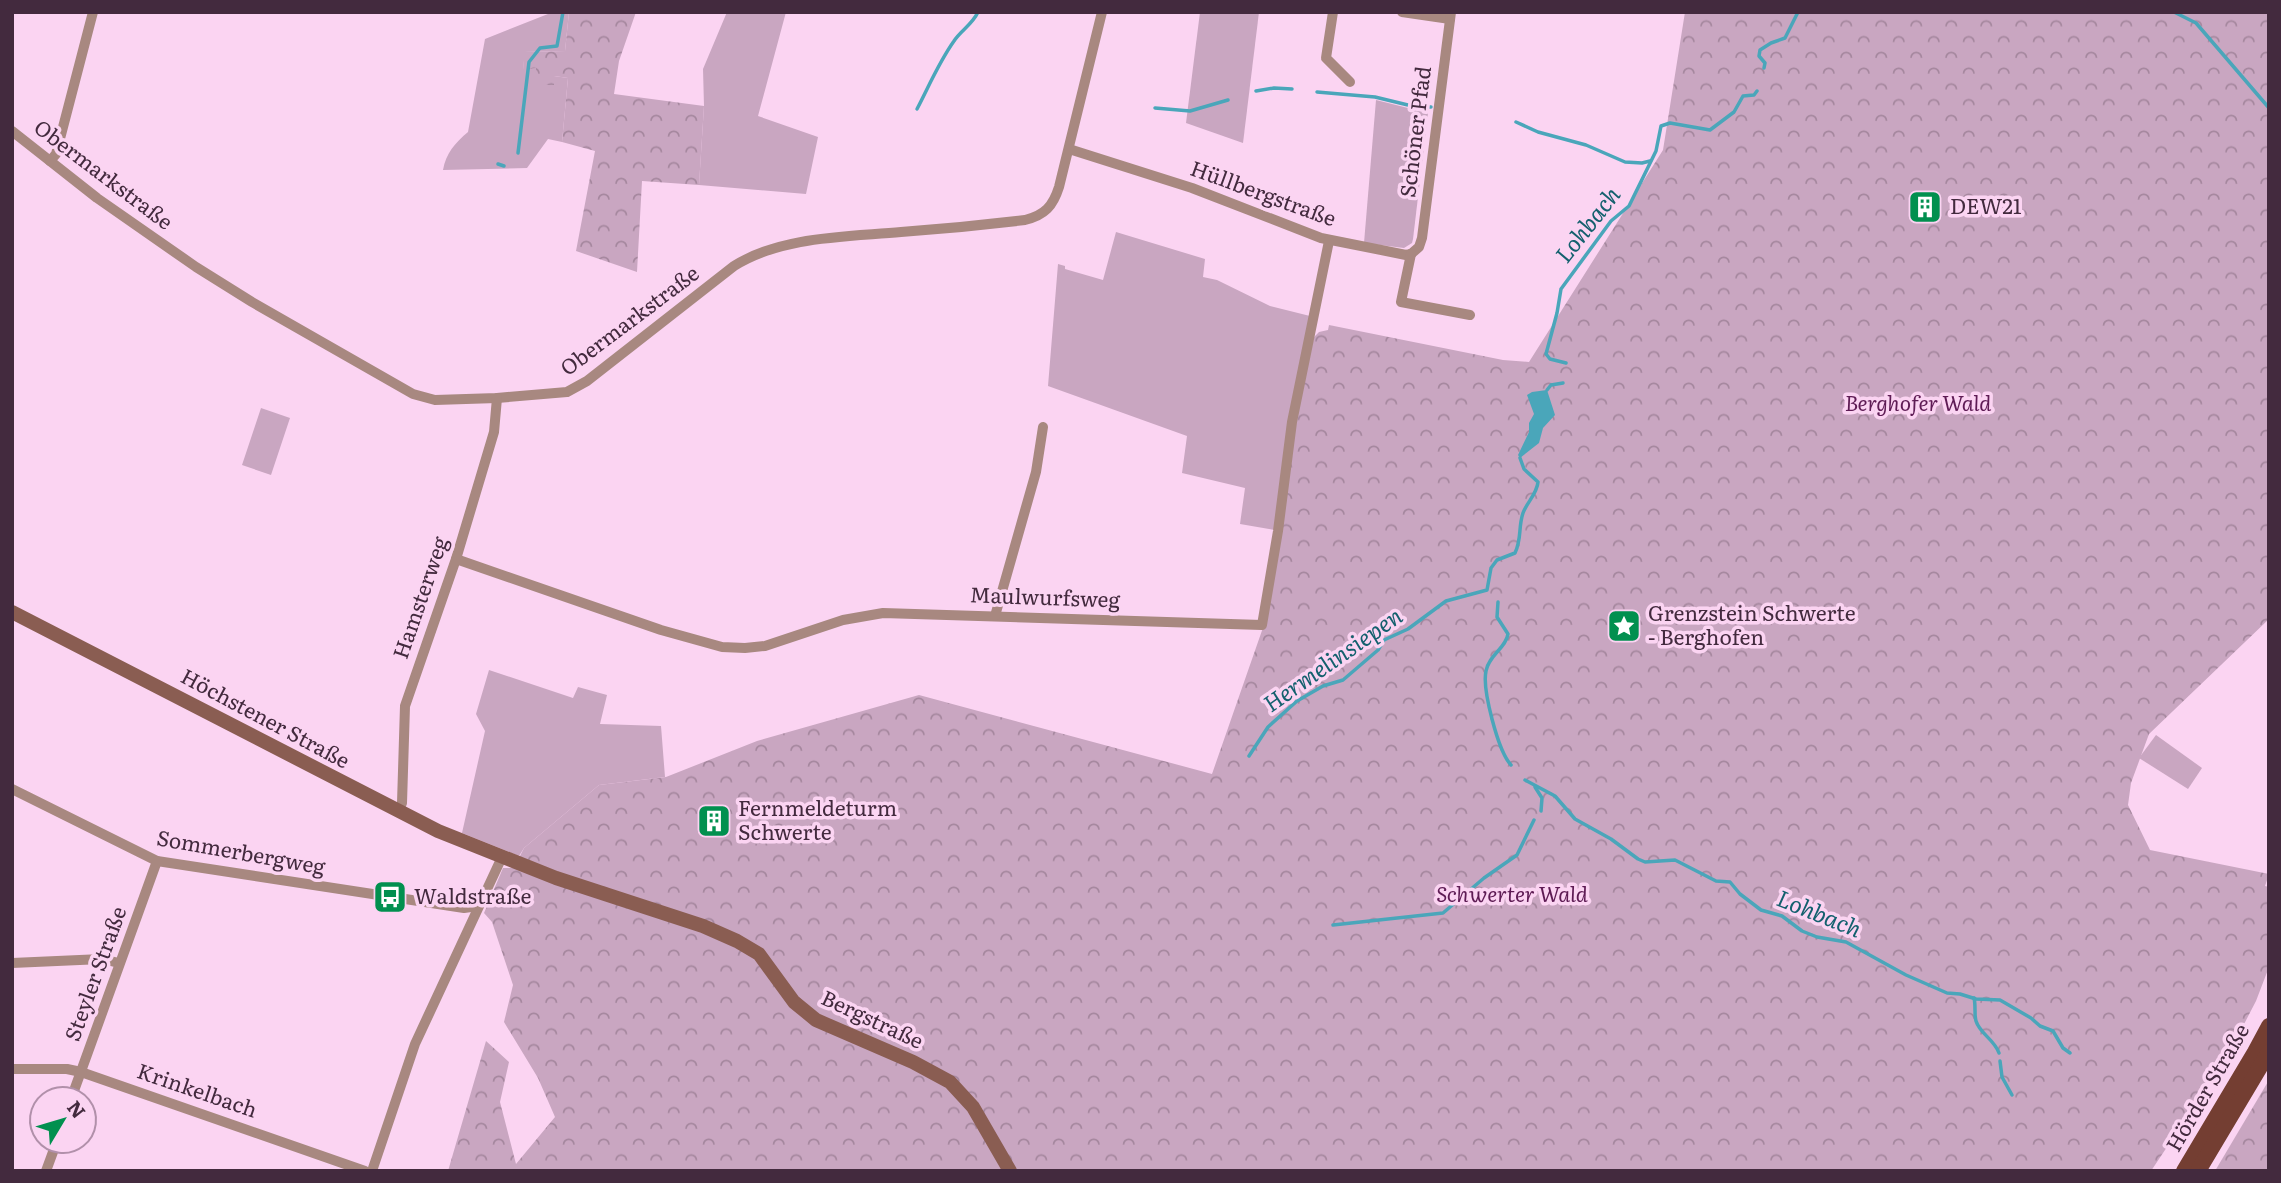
<svg xmlns="http://www.w3.org/2000/svg" width="2281" height="1183" font-family="Literata,serif">
<defs>
<pattern id="forest-crowns" width="20" height="18" patternUnits="userSpaceOnUse" patternTransform="scale(1.75)"><rect width="20" height="18" fill="#c9a6c1"/><path d="M2 6a3 3 0 1 1 6 0M12 15a3 3 0 1 1 6 0" fill="none" stroke="#a5879e"/></pattern>
</defs>
<rect width="100%" height="100%" fill="#fbd4f2"/>
<g fill="#c9a6c1">
<path d="M553 12H569L565 51 525 52 523 69 536 68V85L554 76 568 78 562 142 548 139 527 168 443 170C446 153 455 143 468 132L485 39Z"/>
<polygon points="727,12 786,12 758,116 818,137 806,194 699,185 704,106 703,69"/>
<polygon points="1200,12 1259,12 1243,143 1186,123"/>
<polygon points="1376,100 1428,113 1413,239 1412,243 1404,248 1364,243"/>
<polygon points="1116,232 1205,259 1203,277 1217,280 1270,306 1310,316 1275,530 1240,524 1245,488 1182,473 1187,436 1048,386 1058,264 1065,266 1065,269 1103,280"/>
<polygon points="261,408 290,418 271,475 242,465"/>
<polygon points="489,670 573,698 578,687 607,695 600,724 661,726 665,777 599,785 524,848 519,856 462,833 485,731 476,714"/>
<polygon points="2156,735 2202,768 2188,789 2139,758"/>
</g>
<g fill="url(#forest-crowns)">
<polygon points="569,12 636,12 619,61 614,94 704,106 699,185 642,181 637,272 576,251 595,151 562,142 568,78 554,76 554,85 536,85 536,68 523,70 524,52 565,51"/>
<polygon points="1685,12 2269,12 2269,619 2149,734 2131,783 2128,805 2150,850 2269,874 2265,886 2269,887 2269,967 2256,1001 2227,1057 2151,1171 448,1171 486,1041 509,1062 500,1102 516,1164 555,1117 538,1078 504,1022 513,985 492,922 484,913 503,868 514,868 524,848 599,785 666,777 757,741 919,695 1212,774 1266,619 1295,422 1314,337 1319,332 1328,330 1329,325 1503,360 1529,362 1663,150"/>
<polygon points="2269,1080 2269,1171 2215,1171"/>
</g>
<polygon fill="#4aa6ba" points="1547,390 1555,415 1543,428 1539,443 1520,458 1518,455 1529,432 1529,423 1534,414 1527,395 1532,392"/>
<g fill="none" stroke-linecap="round" stroke-linejoin="round">
<g stroke="#4aa6ba" stroke-width="3.5">
<polyline points="2174,12 2196,23 2269,108"/>
<polyline points="1764,68 1765,63 1759,56 1760,50 1771,43 1785,38 1798,12"/>
<polyline points="1256,91 1274,88 1292,89"/>
<polyline points="1317,92 1375,97 1412,106 1431,107"/>
<polyline points="1155,108 1190,111 1228,100"/>
<path d="M917 109C929 86 939 62 954 41 961 30 972 25 978 12"/>
<polyline points="1516,122 1538,132 1586,145 1625,162 1642,163 1650,161"/>
<polyline points="518,153 529,62 540,48 557,46 563,12"/>
<polyline points="498,164 504,166"/>
<polyline points="1566,363 1550,359 1546,354 1557,313 1561,289 1611,221 1629,206 1656,151 1661,126 1670,123 1710,130 1734,112 1743,96 1754,95 1757,91"/>
<polyline points="1547,390 1551,385 1563,383"/>
<path d="M1498 602 1497 617 1508 634C1506 648 1489 655 1486 671 1482 689 1498 751 1511 765"/>
<path d="M1249 756 1268 727 1297 701 1323 686 1343 680 1378 650 1384 640 1408 629 1446 601 1487 590 1491 568 1497 560 1515 553C1522 538 1518 528 1523 513 1527 502 1537 494 1538 482L1524 469 1520 458"/>
<polyline points="1525,780 1555,796 1575,819 1611,839 1638,859 1645,862 1675,860 1716,881 1730,882 1740,894 1761,910 1782,916 1802,931 1817,937 1846,942 1906,975 1947,993 1960,994 1976,999 2000,1000 2031,1018 2040,1026 2053,1031 2063,1048 2070,1053"/>
<polyline points="1535,787 1542,798 1541,811"/>
<polyline points="1333,925 1443,913 1484,878 1517,855 1534,820"/>
<path d="M1974 998C1976 1006 1974 1014 1976 1021 1980 1034 1994 1039 1999 1053"/>
<polyline points="2000,1061 2002,1077 2012,1095"/>
</g>
<g stroke="#a88880" stroke-width="10">
<polyline points="1333,12 1326,58 1350,82"/>
<polyline points="1402,12 1450,19"/>
<path d="M12 131 97 198 196 267 252 302 413 394 435 400 497 398 567 392 587 381 734 266C782 236 846 237 901 232 943 229 984 225 1025 220 1045 215 1053 206 1059 187L1102 12"/>
<polyline points="1069,149 1192,188 1321,238 1406,255 1411,254"/>
<polyline points="50,161 56,154 93,12"/>
<polyline points="1411,254 1419,247 1422,238 1451,12"/>
<polyline points="1411,254 1401,302 1470,315"/>
<polyline points="456,559 661,630 722,647 745,648 765,646 843,620 883,613 1262,625 1278,531 1292,422 1329,241"/>
<polyline points="995,616 1036,472 1043,427"/>
<polyline points="12,789 157,861 464,908 478,906"/>
<polyline points="398,811 402,803 405,706 456,559 494,432 497,398"/>
<polyline points="12,963 102,959 119,963"/>
<polyline points="12,1069 67,1069 81,1072 365,1171"/>
<polyline points="71,1099 157,861"/>
<polyline points="46,1171 57,1141"/>
<polyline points="372,1171 415,1044 502,857"/>
</g>
<polyline stroke="#8a5d52" stroke-width="14" points="12,612 438,831 556,878 703,926 737,941 759,954 794,1002 816,1020 913,1062 950,1082 973,1107 1010,1171"/>
<g stroke="#743e32" stroke-width="16">
<polyline points="2184,1171 2255,1052 2269,1026"/>
<polyline points="2198,1171 2269,1052"/>
</g>
</g>
<defs>
<symbol id="building-square" viewBox="-11 -11 22 22"><rect x="-9" y="-9" width="18" height="18" rx="4" fill="#01904f" stroke="#fbd4f2"/><path d="M-4-6H4V6H1V3H-1V6H-4ZM-2.5-4.3h1.7v1.8h-1.7ZM.8-4.3h1.7v1.8H.8ZM-2.5-1h1.7V.8h-1.7ZM.8-1h1.7V.8H.8Z" fill="#fff"/></symbol>
<symbol id="sight-square" viewBox="-11 -11 22 22"><rect x="-9" y="-9" width="18" height="18" rx="4" fill="#01904f" stroke="#fbd4f2"/><path d="M0-6L1.8-2.2L6-1.7L2.9 1.2L3.7 5.4L0 3.3L-3.7 5.4L-2.9 1.2L-6-1.7L-1.8-2.2Z" fill="#fff"/></symbol>
<symbol id="bus-square" viewBox="-11 -11 22 22"><rect x="-9" y="-9" width="18" height="18" rx="4" fill="#01904f" stroke="#fbd4f2"/><path d="M-5-6H5V4H4V6H2V4H-2V6H-4V4H-5ZM-3.5-4V0h7V-4ZM-3.5 1.2v1.5H-2V1.2ZM2 1.2v1.5H3.5V1.2Z" fill="#fff"/></symbol>
</defs>
<g fill-rule="evenodd">
<use href="#building-square" x="1906" y="188" width="38" height="38"/>
<use href="#sight-square" x="1605" y="607" width="38" height="38"/>
<use href="#building-square" x="695" y="802" width="38" height="38"/>
<use href="#bus-square" x="371" y="878" width="38" height="38"/>
</g>
<g text-anchor="middle" stroke-width="7" stroke-linejoin="round" paint-order="stroke">
<g font-size="21" fill="#432a3e" stroke="#fbd4f2">
<text transform="translate(1416 132) rotate(-83)" y="7">Schöner Pfad</text>
<text transform="translate(103 175) rotate(37)" y="7">Obermarkstraße</text>
<text transform="translate(1263 194) rotate(20)" y="7">Hüllbergstraße</text>
<text transform="translate(630 321) rotate(-37)" y="7">Obermarkstraße</text>
<text transform="translate(421 598) rotate(-71)" y="7">Hamsterweg</text>
<text transform="translate(1045 598) rotate(2)" y="7">Maulwurfsweg</text>
<text transform="translate(265 719) rotate(28)" y="7">Höchstener Straße</text>
<text transform="translate(241 853) rotate(10)" y="7">Sommerbergweg</text>
<text transform="translate(96 974) rotate(-70)" y="7">Steyler Straße</text>
<text transform="translate(872 1020) rotate(25)" y="7">Bergstraße</text>
<text transform="translate(2208 1088) rotate(-60)" y="7">Hörder Straße</text>
<text transform="translate(197 1091) rotate(19)" y="7">Krinkelbach</text>
</g>
<g font-size="21" fill="#432a3e" stroke="#fbd4f2" text-anchor="start">
<text x="1950" y="214">DEW21</text>
<text x="1648" y="621">Grenzstein Schwerte<tspan x="1648" dy="24">- Berghofen</tspan></text>
<text x="738" y="816">Fernmeldeturm<tspan x="738" dy="24">Schwerte</tspan></text>
<text x="414" y="904">Waldstraße</text>
</g>
<g font-size="21" font-style="italic" fill="#5e1b54" stroke="#fbd4f2">
<text x="1918" y="411">Berghofer Wald</text>
<text x="1512" y="902">Schwerter Wald</text>
</g>
<g font-size="23" font-style="italic" fill="#14606e" stroke="#fbd4f2">
<text transform="translate(1588 225) rotate(-52)" y="8">Lohbach</text>
<text transform="translate(1333 660) rotate(-35)" y="8">Hermelinsiepen</text>
<text transform="translate(1819 914) rotate(22)" y="8">Lohbach</text>
</g>
</g>
<rect width="2281" height="1183" fill="none" stroke="#432a3e" stroke-width="28"/>
<g transform="translate(63 1120) rotate(52)"><circle r="33" fill="#fbd4f2" stroke="#b190aa" stroke-width="2"/>
<path d="M0-5L12 26L0 18L-12 26Z" fill="#01904f"/>
<text y="-10" font-size="19" font-weight="bold" text-anchor="middle" fill="#432a3e">N</text>
</g>
</svg>
